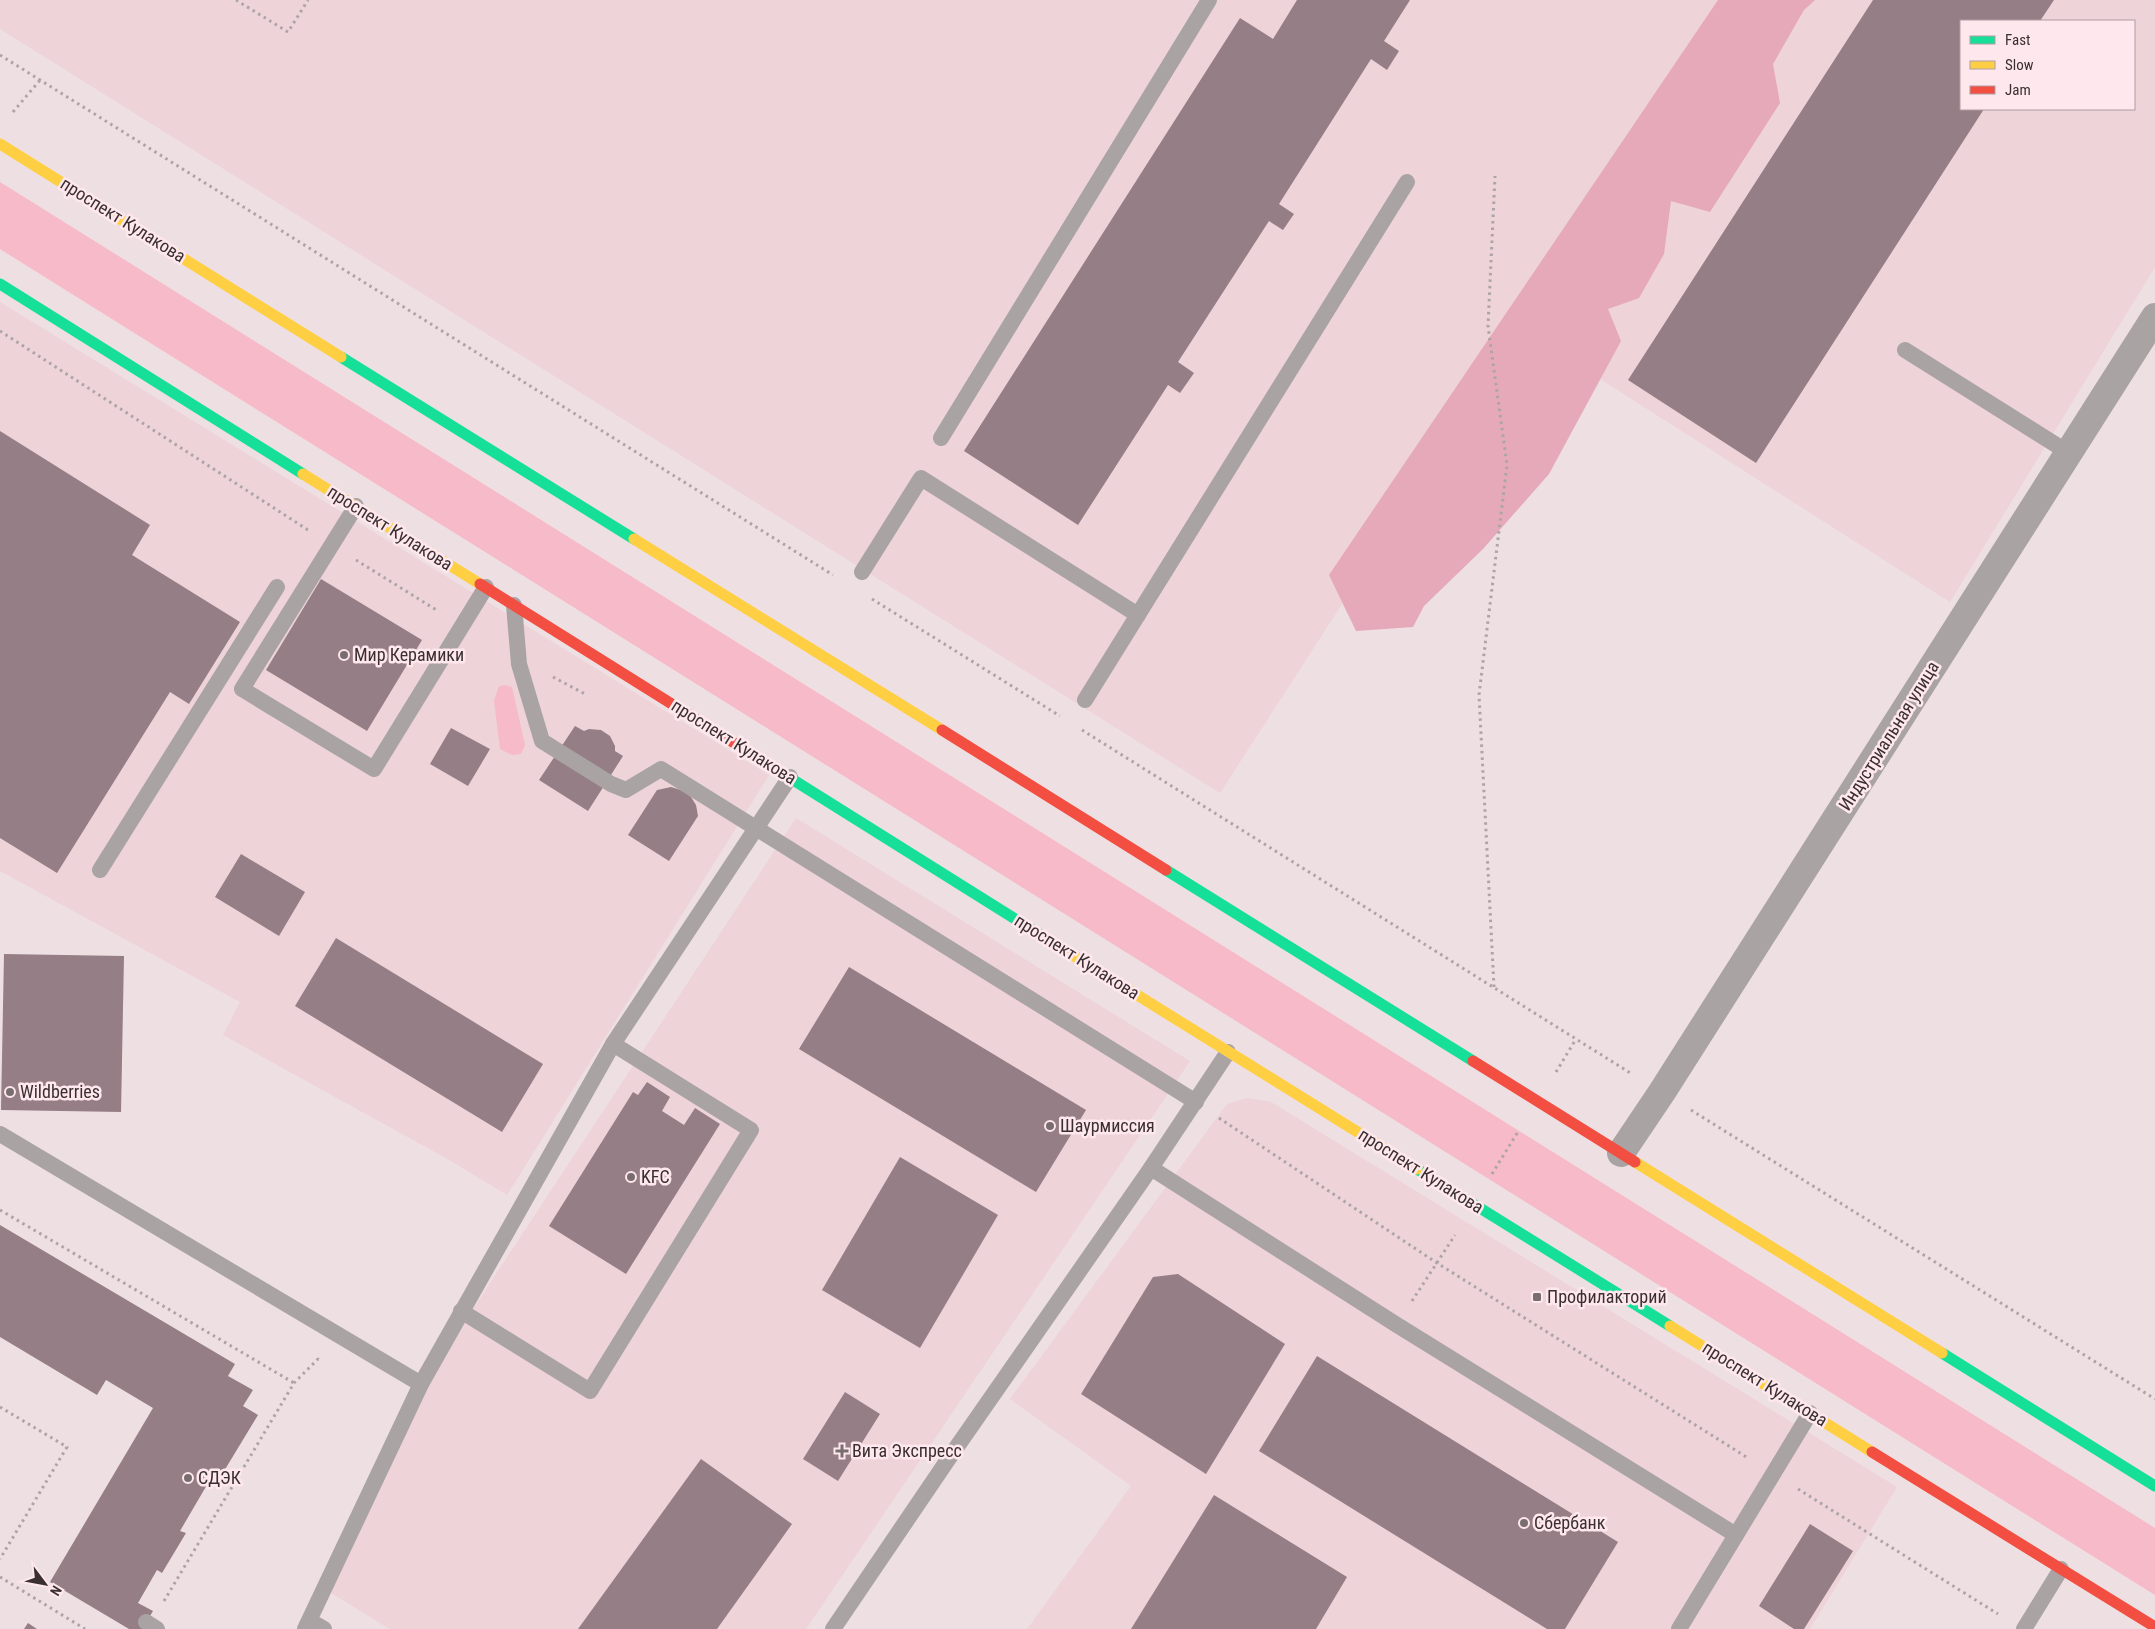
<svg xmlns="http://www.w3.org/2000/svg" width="2155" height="1629" font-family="'Roboto Condensed',sans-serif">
<rect width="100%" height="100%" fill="#eedfe2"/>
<g fill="#eed3d9" fill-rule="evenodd">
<polygon points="0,0 1732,0 1220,793 0,29"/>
<path d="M1790 0H2155V267L1950 602 1564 356ZM1961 21H2134V109H1961Z"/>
<polygon points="0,302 769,775 507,1195 451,1161 223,1035 240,1002 0,871"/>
<polygon points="796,818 1190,1061 806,1629 390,1629 326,1590 448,1347"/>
<polygon points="1247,1098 1271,1102 1897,1487 1810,1629 1027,1629 1131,1486 1010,1399 1227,1104"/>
</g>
<g fill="#f6bac9">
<polygon points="0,182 2155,1528 2155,1595 0,249"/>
<polygon points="505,685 512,687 525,745 521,754 512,755 500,749 494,701 499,686"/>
</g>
<polygon fill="#e5a9b9" points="1718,0 1815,0 1804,10 1773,64 1780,103 1710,212 1671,201 1664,254 1639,298 1608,309 1621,341 1549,474 1483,549 1424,606 1413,627 1356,631 1329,575"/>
<g fill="#957e86">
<polygon points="1297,0 1410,0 1384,41 1399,51 1387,70 1371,59 1279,204 1294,214 1283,230 1269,221 1178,362 1194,373 1180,393 1168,385 1078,525 964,451 1240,18 1273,39"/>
<polygon points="1873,0 2054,0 2040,21 1961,21 1961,109 1984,109 1756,463 1628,380"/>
<polygon points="0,431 150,525 132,555 240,622 189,704 170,692 57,873 0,838"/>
<polygon points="321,579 422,640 367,731 266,670"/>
<polygon points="575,726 584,731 589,729 601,730 610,736 615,746 615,751 623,756 588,811 539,780"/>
<polygon points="451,728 490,749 468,786 430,764"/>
<polygon points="671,787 684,791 691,797 696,805 698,816 669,861 628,835 657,790"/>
<polygon points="241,854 305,892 279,936 215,897"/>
<polygon points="336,938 543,1064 502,1132 295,1006"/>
<polygon points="4,954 124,956 121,1112 1,1110"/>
<polygon points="849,967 1086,1110 1036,1192 799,1049"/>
<polygon points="647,1082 670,1097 662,1111 684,1125 695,1108 720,1124 626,1274 549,1226 633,1092 638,1095"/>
<polygon points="900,1157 998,1215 920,1348 822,1290"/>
<polygon points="0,1225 235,1364 228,1376 253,1390 243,1406 258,1415 218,1481 211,1478 180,1531 186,1533 162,1573 157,1570 138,1603 153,1611 142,1629 129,1629 50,1582 153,1408 106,1380 97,1395 0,1337"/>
<polygon points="1178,1274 1285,1344 1206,1474 1081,1394 1153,1277"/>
<polygon points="1317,1356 1618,1542 1565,1629 1547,1629 1259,1451"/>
<polygon points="845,1392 880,1414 838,1481 803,1459"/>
<polygon points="701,1459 792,1524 717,1629 578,1629"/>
<polygon points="1214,1495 1347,1577 1316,1629 1131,1629"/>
<polygon points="1810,1524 1853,1551 1804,1629 1794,1629 1759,1606"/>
<polygon points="28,1623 37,1629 24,1629"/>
</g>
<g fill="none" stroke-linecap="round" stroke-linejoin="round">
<g stroke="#ada4a6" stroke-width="3" stroke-dasharray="2.5 4" stroke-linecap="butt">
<polyline points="236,0 288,32 308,0"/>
<polyline points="0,55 833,575"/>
<polyline points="13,112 40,80"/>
<polyline points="0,331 308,530"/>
<polyline points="356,560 438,611"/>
<polyline points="872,599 1060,716"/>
<polyline points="553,677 585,694"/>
<polyline points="1082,730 1632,1074"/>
<polyline points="1494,987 1479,695 1507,465 1488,326 1495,176"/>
<polyline points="1556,1072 1576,1039"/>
<polyline points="1691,1110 2155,1399"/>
<polyline points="1219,1118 1437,1263 1748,1458"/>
<polyline points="1492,1174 1519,1130"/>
<polyline points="0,1210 294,1383"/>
<polyline points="1412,1301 1455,1235"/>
<polyline points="0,1407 67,1447 0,1559"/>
<polyline points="1798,1489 1998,1614"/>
<polyline points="0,1577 85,1629"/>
<polyline points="164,1601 294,1383 318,1359 319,1360"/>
</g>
<g stroke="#a9a3a4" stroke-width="16">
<polyline points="1905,350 2069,453"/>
<polyline points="941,438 1209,0"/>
<polyline points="356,506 242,689 374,769 486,587"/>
<polyline points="862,572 921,478 1138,615"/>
<polyline points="514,605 519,664 542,741 611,784 626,790 661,769 1196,1102"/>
<polyline points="1085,700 1407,182"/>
<polyline points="100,870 277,587"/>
<polyline points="0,1134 421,1384"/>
<polyline points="1151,1168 1397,1325 1736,1535"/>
<polyline points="461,1311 590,1391 751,1130 613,1044"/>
<polyline points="310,1621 324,1629"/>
<polyline points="146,1622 157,1629"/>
<polyline points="305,1629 421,1384 613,1044 790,777"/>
<polyline points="833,1629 947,1461 1151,1168 1228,1052"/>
<polyline points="1679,1629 1810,1413"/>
<polyline points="2024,1629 2061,1569"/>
</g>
<polyline stroke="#a9a3a4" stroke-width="28" points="1621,1153 1662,1092 2155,317"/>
<g stroke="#16e098" stroke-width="11">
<polyline points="0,284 303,474"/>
<polyline points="341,357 634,539"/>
<polyline points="779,771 1068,952"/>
<polyline points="1166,870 1473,1061"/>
<polyline points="1417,1169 1670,1326"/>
<polyline points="1942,1353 2155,1486"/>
</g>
<g stroke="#ffcf43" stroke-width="11">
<polyline points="0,144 341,357"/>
<polyline points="303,474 480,584"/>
<polyline points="634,539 942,730"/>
<polyline points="1068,952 1417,1169"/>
<polyline points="1635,1162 1942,1353"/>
<polyline points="1670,1326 1872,1452"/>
</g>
<g stroke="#f24e42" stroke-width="11">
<polyline points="480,584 779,771"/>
<polyline points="942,730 1166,870"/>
<polyline points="1473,1061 1635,1162"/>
<polyline points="1872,1452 2155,1627"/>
</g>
</g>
<g fill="#786d6f" stroke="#fee8ed" stroke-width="2">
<circle cx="344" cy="655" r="5"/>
<circle cx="10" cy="1092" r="5"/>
<circle cx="1050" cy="1126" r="5"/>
<circle cx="631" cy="1177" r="5"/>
<rect x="1532" y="1292" width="10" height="10" rx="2.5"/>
<path d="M839.5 1443.5h5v5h5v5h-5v5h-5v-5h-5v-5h5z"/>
<circle cx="188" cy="1478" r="5"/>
<circle cx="1524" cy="1523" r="5"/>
</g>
<g text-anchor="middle" stroke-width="5" stroke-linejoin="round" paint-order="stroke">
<g font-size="18" fill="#392f31" stroke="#fee8ed">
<text transform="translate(123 220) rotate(32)" y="6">проспект Кулакова</text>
<text transform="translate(390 528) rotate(32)" y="6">проспект Кулакова</text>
<text transform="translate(1889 736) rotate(-58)" y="6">Индустриальная улица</text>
<text transform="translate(734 742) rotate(32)" y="6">проспект Кулакова</text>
<text transform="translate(1077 957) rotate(32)" y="6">проспект Кулакова</text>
<text transform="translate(1421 1171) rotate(32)" y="6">проспект Кулакова</text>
<text transform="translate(1765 1384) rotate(32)" y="6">проспект Кулакова</text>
</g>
<g font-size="18" fill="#392f31" stroke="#fee8ed" text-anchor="start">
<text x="354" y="661">Мир Керамики</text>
<text x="20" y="1098">Wildberries</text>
<text x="1060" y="1132">Шаурмиссия</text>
<text x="641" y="1183">KFC</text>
<text x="1547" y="1303">Профилакторий</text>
<text x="852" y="1457">Вита Экспресс</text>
<text x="198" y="1484">СДЭК</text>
<text x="1534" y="1529">Сбербанк</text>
</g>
</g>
<rect x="1960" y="20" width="175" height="90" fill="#fee8ed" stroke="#af9ea2"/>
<rect x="1970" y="36" width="25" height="8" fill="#16e098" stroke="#af9ea2"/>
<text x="2005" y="45" font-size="15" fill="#392f31">Fast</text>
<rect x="1970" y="61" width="25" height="8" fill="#ffcf43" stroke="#af9ea2"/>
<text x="2005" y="70" font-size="15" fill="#392f31">Slow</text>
<rect x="1970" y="86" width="25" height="8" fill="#f24e42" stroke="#af9ea2"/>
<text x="2005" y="95" font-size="15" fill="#392f31">Jam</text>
<g transform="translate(45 1584) rotate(122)" stroke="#fee8ed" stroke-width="4" paint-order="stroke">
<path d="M0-4L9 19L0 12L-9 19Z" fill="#392f31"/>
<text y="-8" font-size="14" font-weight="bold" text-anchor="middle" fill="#392f31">N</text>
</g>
</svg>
